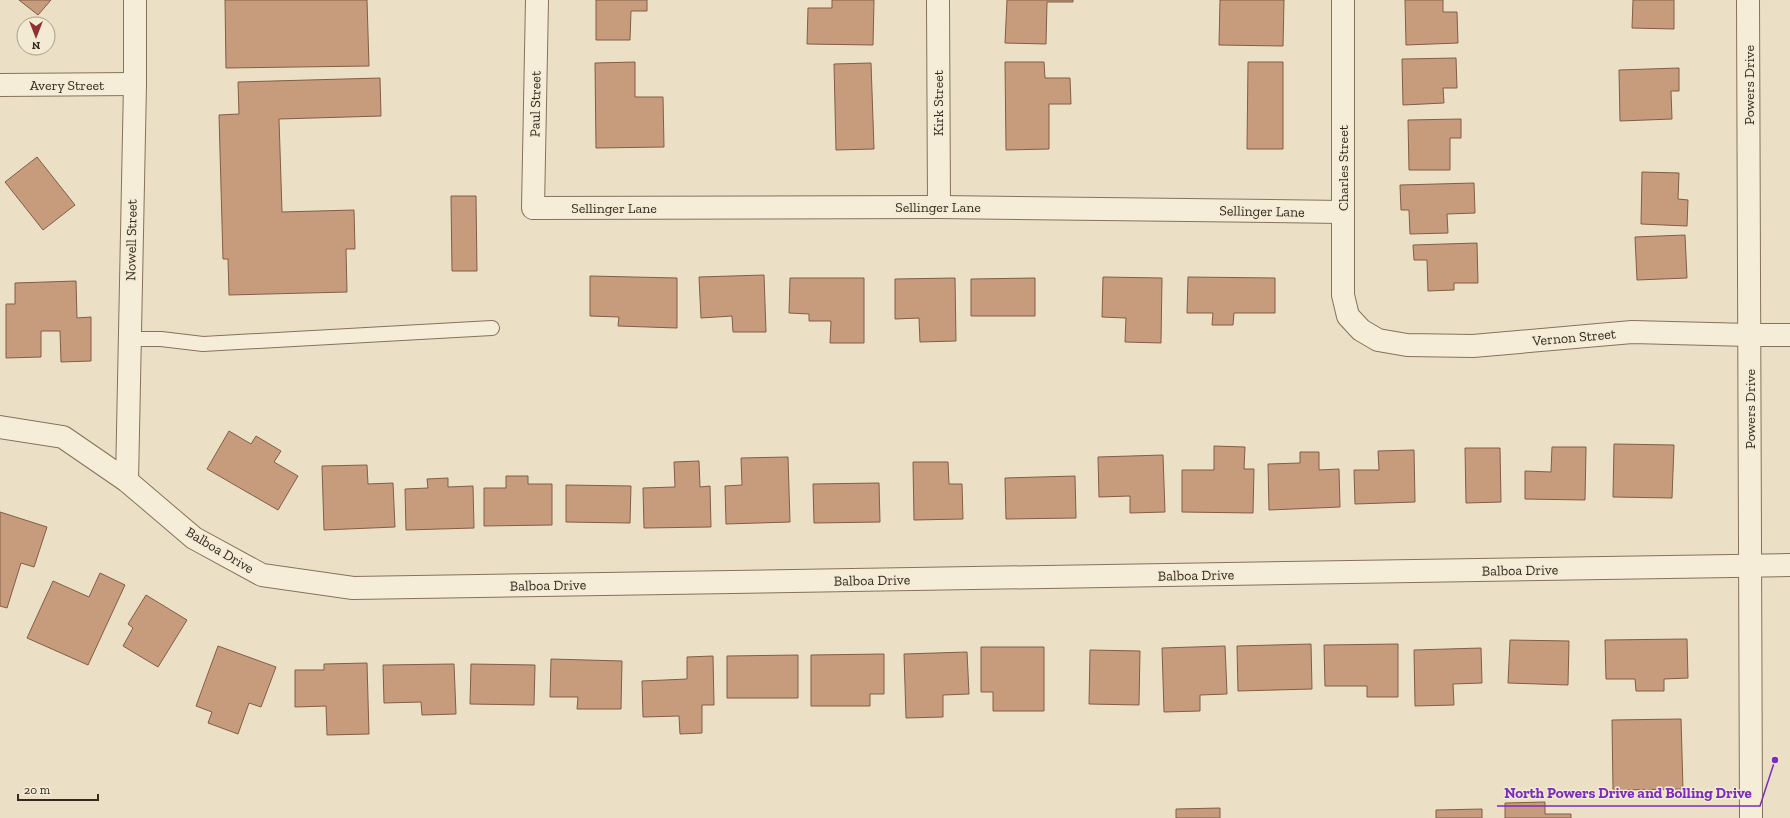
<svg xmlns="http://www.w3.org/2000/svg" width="1790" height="818" font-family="'Zilla Slab',serif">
<rect width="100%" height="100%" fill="#ebe0c5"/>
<g fill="#c79c7d" stroke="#825d44">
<polygon points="19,0 51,0 38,15"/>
<polygon points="225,0 367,0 369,66 226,68"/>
<polygon points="596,0 647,0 647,11 631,11 630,40 596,40"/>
<polygon points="832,0 874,0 873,45 807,44 808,8 832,8"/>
<polygon points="1007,0 1073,0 1073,2 1047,2 1046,44 1005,43"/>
<polygon points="1220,0 1284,0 1283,46 1219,45"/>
<polygon points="1405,0 1443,0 1443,12 1457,12 1458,43 1406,45"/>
<polygon points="1633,0 1674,0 1674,29 1632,28"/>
<polygon points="1456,58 1457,88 1443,88 1444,103 1403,105 1402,59"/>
<polygon points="635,62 635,97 663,97 664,147 596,148 595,63"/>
<polygon points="1005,62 1044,62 1045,78 1070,78 1071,104 1049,104 1049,149 1006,150"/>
<polygon points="1248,62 1283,62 1283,149 1247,149"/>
<polygon points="871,63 874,149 836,150 834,64"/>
<polygon points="1679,68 1679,91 1671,91 1672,119 1620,121 1619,70"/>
<polygon points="380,78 381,116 279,119 282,212 354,210 355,249 346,249 347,292 229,295 228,259 223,259 219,115 239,114 238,82"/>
<polygon points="1461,119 1461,138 1450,138 1450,170 1409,170 1408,120"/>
<polygon points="37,157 75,205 43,230 5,182"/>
<polygon points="1642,172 1679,173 1678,199 1688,200 1687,226 1641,224"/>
<polygon points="1474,183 1475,213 1447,214 1448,233 1410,234 1409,210 1401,210 1400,185"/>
<polygon points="451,196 476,196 477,271 452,271"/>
<polygon points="1685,235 1687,278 1637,280 1635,237"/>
<polygon points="1477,243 1478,283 1454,283 1454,290 1428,291 1427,260 1414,260 1413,245"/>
<polygon points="764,275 766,332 733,332 732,316 701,318 699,277"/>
<polygon points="590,276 677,278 677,328 618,326 619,317 590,316"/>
<polygon points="1103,277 1162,278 1161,343 1125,342 1126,318 1102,317"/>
<polygon points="1188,277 1275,278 1275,313 1234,313 1233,325 1212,325 1213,313 1187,313"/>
<polygon points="790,278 864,278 864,343 830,343 831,321 809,321 809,314 789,313"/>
<polygon points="955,278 956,341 920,342 919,318 895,319 895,279"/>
<polygon points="1035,278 1035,316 971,316 971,279"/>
<polygon points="76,281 77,318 91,317 91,361 61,362 60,331 41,331 41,357 6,358 6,304 15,304 15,283"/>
<polygon points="229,431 251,444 256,436 281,451 274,462 298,476 278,510 207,469"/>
<polygon points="1614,444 1674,445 1672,498 1613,497"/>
<polygon points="1214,446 1245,447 1244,469 1254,469 1253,513 1182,512 1182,470 1214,470"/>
<polygon points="1552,447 1586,447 1585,500 1525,499 1525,471 1551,472"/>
<polygon points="1465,448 1500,448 1501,502 1466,503"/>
<polygon points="1414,450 1415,502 1355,504 1354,470 1379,470 1378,451"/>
<polygon points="1300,452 1319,452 1319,470 1339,469 1340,507 1269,510 1268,464 1300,463"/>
<polygon points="1163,455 1165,512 1130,513 1130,496 1099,497 1098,457"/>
<polygon points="788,457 790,522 726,524 725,486 742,485 741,458"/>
<polygon points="699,461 700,487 710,486 711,527 644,528 643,488 675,487 674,462"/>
<polygon points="913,462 948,462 949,484 962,484 963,519 914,520"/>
<polygon points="367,465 368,484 393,483 395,527 324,530 322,466"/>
<polygon points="506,476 528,476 528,484 552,484 552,525 484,526 484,488 506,488"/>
<polygon points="1075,476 1076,518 1006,519 1005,478"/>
<polygon points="448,478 448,487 473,486 474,528 406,530 405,489 428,488 427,479"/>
<polygon points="879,483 880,522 814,523 813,484"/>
<polygon points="566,485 631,486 630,523 566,522"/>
<polygon points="0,512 47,527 34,567 21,563 7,608 0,606"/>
<polygon points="100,573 125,585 88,665 27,638 53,581 89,597"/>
<polygon points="146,595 187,620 158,667 123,646 133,628 128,624"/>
<polygon points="1687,639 1688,678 1664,679 1664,691 1636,691 1635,679 1606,679 1605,640"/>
<polygon points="1510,640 1569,641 1568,685 1508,683"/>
<polygon points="1311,644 1312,689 1238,691 1237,646"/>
<polygon points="1398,644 1398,697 1367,697 1367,686 1325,686 1324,645"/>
<polygon points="218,646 276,667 261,707 249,703 238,734 208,723 212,712 196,706"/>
<polygon points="1225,646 1227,694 1200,695 1200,711 1164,712 1162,648"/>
<polygon points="981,647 1044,647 1044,711 993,711 993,692 981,692"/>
<polygon points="1481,648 1482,683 1453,684 1454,705 1415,706 1414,650"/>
<polygon points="1090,650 1140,651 1139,705 1089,704"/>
<polygon points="967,652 969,694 943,695 943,717 906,718 904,654"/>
<polygon points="884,654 884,694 870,694 870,706 811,706 811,655"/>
<polygon points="798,655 798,698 727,698 727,656"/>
<polygon points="713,656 714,705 702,705 702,733 680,734 679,716 643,717 642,681 687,679 687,657"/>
<polygon points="551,659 622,661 621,709 577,709 578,697 550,697"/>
<polygon points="367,663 369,734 327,735 326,706 295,707 295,670 324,670 324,664"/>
<polygon points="454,664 456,714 422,715 421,702 384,703 383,665"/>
<polygon points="471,664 535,665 534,705 470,704"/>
<polygon points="1681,719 1683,789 1613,790 1612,720"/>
<polygon points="1545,802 1545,814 1571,814 1571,818 1505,818 1505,803"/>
<polygon points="1220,808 1220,818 1176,818 1176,809"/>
<polygon points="1482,809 1482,818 1436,818 1436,810"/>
</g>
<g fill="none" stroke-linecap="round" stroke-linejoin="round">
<defs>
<polyline id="service" points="129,339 161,339 203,344 492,328"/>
<g id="minor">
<polyline points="537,0 533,208 939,207 1343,212"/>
<polyline points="938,0 939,207"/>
<polyline points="1343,0 1343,295 1348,316 1361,330 1378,340 1407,345 1473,346 1632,332 1750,335"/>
<polyline points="0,85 135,84"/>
<polyline points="127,481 135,84 135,0"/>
</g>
<g id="tertiary">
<polyline points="1748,0 1751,818"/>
<polyline points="1750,335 1790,335"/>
<polyline points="0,427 63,437 127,481 194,538 262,575 353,588 1790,565"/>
</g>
</defs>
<use href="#service" stroke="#85725c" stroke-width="16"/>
<use href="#minor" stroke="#85725c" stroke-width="24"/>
<use href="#tertiary" stroke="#85725c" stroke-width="24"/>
<use href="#service" stroke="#f6edd8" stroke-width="14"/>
<use href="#minor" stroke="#f6edd8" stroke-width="22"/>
<use href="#tertiary" stroke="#f6edd8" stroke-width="22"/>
</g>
<g text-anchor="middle" stroke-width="3" stroke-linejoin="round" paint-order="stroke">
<g font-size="14" fill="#362a1f" stroke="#f3ead4">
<text x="67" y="90">Avery Street</text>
<text transform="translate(1749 85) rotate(-90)" y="5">Powers Drive</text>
<text transform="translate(938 103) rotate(-90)" y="5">Kirk Street</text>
<text transform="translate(535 104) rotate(-89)" y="5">Paul Street</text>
<text transform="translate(1343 168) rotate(-90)" y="5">Charles Street</text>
<text x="938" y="212">Sellinger Lane</text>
<text x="614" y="213">Sellinger Lane</text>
<text transform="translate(1262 211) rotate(1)" y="5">Sellinger Lane</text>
<text transform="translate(131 240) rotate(-89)" y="5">Nowell Street</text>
<text transform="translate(1574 337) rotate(-5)" y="5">Vernon Street</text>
<text transform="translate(1750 409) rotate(-90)" y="5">Powers Drive</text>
<text transform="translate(220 550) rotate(31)" y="5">Balboa Drive</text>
<text transform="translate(1520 570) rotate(-1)" y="5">Balboa Drive</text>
<text transform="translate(1196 575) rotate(-1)" y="5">Balboa Drive</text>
<text transform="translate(872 580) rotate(-1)" y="5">Balboa Drive</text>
<text transform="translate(548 585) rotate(-1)" y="5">Balboa Drive</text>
</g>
</g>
<path fill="none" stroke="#7b2cbf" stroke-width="1.5" d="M1775 760L1760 806H1497"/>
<circle fill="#7b2cbf" stroke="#f3ead4" stroke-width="1.5" cx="1775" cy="760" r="4"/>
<g font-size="15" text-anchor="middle" font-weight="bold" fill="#7b2cbf" stroke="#f3ead4" stroke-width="3" stroke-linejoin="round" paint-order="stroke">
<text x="1628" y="798">North Powers Drive and Bolling Drive</text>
</g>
<g transform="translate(36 36) rotate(180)"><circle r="19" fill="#f3ead4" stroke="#a79d8c"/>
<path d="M0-3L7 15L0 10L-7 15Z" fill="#8f3031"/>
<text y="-6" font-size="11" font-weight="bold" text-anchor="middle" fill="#362a1f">N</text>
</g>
<path d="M18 794v6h80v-6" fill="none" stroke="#362a1f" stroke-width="2"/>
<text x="24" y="794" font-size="12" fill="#362a1f" stroke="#f3ead4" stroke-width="3" paint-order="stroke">20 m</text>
</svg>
